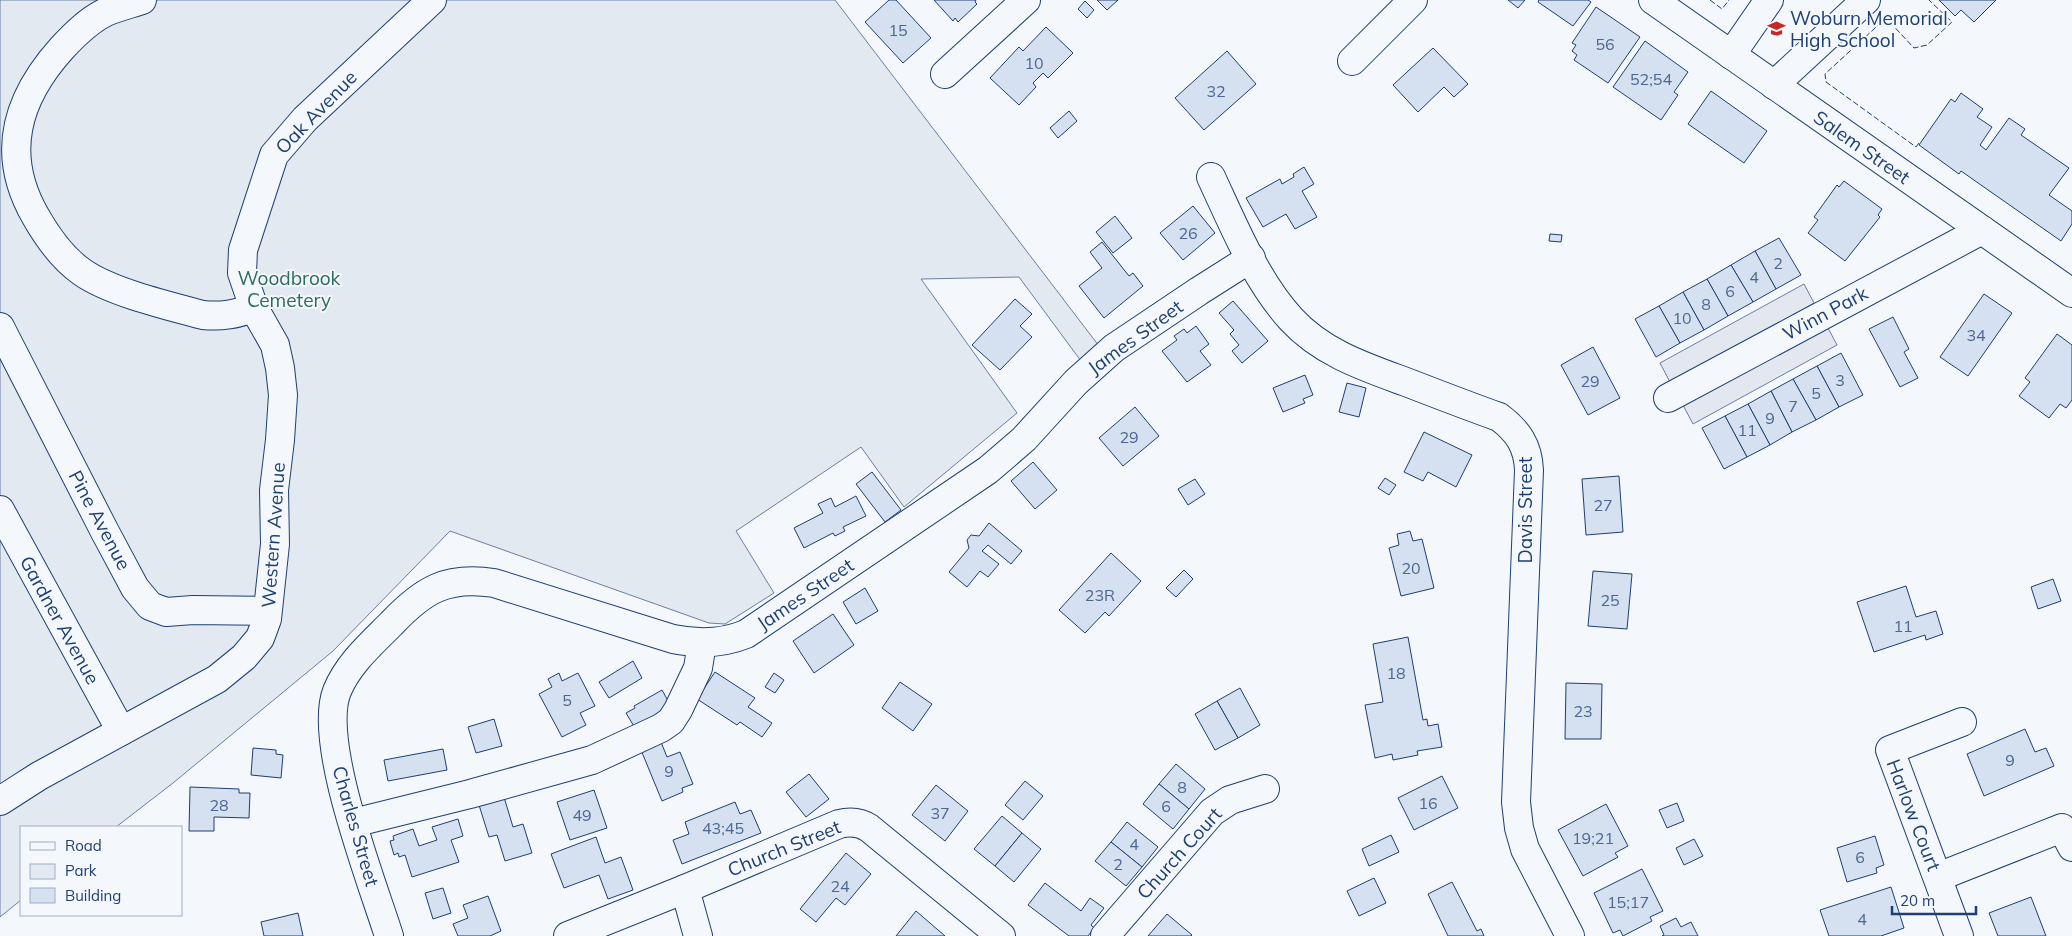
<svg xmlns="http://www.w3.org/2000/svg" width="2072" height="936" font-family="Mulish,sans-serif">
<rect width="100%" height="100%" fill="#f4f7fb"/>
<polygon fill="#e3e9f0" stroke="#687fa3" points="0,0 835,0 1099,346 1081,361 1019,277 921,279 1017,413 904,507 861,447 736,531 774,593 725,624 709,623 450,531 333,651 173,783 116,827 21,827 21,900 0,917"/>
<g fill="#e3e8f0" stroke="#687fa3">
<polygon points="1804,284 1814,303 1670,382 1660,363"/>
<polygon points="1827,326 1837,345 1693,424 1683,405"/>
</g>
<g fill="#d5e0f0" stroke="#1d3f73">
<polygon points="889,0 896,0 931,38 903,63 865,22"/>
<polygon points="934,0 976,0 975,2 977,4 958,22 955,18 953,21"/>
<polygon points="1097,0 1118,0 1107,10"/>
<polygon points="1508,0 1525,0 1518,8"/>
<polygon points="1539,0 1588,0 1591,2 1573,26 1538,2"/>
<polygon points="1939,0 1996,0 1974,22 1961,10 1955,16"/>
<polygon points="1085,1 1094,10 1087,18 1078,9"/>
<polygon points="1596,7 1640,37 1608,83 1574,60 1577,55 1572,51 1576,45 1572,43"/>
<polygon points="1046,27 1073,53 1048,78 1043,73 1033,83 1036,87 1019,105 990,78 1019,47 1023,51"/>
<polygon points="1645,41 1688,72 1674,92 1678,95 1661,120 1613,87"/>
<polygon points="1433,48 1468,84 1454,97 1444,87 1418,112 1393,85"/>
<polygon points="1227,51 1256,84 1204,130 1175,98"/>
<polygon points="1711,91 1767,131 1744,163 1688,124"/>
<polygon points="1961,93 1983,109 1977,117 1992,127 1980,145 1986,150 2009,118 2025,129 2021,135 2069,168 2049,195 2072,211 2072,224 2061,241 1961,171 1959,174 1919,145 1951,99 1955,102"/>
<polygon points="1069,111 1077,121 1058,138 1050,128"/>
<polygon points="1304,167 1314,184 1302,191 1317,217 1295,229 1286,214 1263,227 1246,198 1280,179 1282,184 1294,177 1293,174"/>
<polygon points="1844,181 1882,209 1878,215 1880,217 1845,261 1808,233 1818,220 1814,217 1837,185 1839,187"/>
<polygon points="1193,206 1215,233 1183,260 1160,233"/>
<polygon points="1115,216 1132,238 1113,253 1096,232"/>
<polygon points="1550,234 1562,235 1561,242 1549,241"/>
<polygon points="1779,238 1801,275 1776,289 1755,251"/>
<polygon points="1102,242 1129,276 1133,273 1143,286 1104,318 1079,286 1102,268 1090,252"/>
<polygon points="1755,251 1776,289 1753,302 1731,265"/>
<polygon points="1731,265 1753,302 1728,316 1707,279"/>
<polygon points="1707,279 1728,316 1704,330 1683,292"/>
<polygon points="1683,292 1704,330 1680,343 1659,306"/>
<polygon points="1984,294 2012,313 1968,376 1940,357"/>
<polygon points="1015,299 1032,314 1020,326 1032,337 1000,370 972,345"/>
<polygon points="1233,301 1268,341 1242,363 1232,351 1239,345 1230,334 1234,330 1219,313"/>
<polygon points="1659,306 1680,343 1656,357 1635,319"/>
<polygon points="1893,317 1909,349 1904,352 1918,378 1900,387 1869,329"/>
<polygon points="1196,326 1209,344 1200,351 1211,365 1187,382 1162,351 1177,340 1174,336 1184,329 1187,333"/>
<polygon points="2057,334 2072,345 2072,400 2066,408 2060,404 2049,418 2019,396 2030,382 2025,378"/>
<polygon points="1593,347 1620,398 1588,415 1561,365"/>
<polygon points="1841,353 1863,395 1839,407 1817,366"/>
<polygon points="1817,366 1839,407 1816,420 1793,379"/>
<polygon points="1305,375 1313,395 1303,399 1305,403 1283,412 1273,388"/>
<polygon points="1793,379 1816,420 1792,432 1771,391"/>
<polygon points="1347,383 1366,388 1359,417 1339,412"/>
<polygon points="1771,391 1792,432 1770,445 1748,404"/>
<polygon points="1748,404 1770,445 1747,457 1725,416"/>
<polygon points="1135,407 1159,436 1123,466 1099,438"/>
<polygon points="1725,416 1747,457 1724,469 1702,428"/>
<polygon points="1424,432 1472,455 1456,487 1428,472 1423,481 1404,472"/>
<polygon points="1033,462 1057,490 1035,509 1011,481"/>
<polygon points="872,472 901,510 885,522 856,484"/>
<polygon points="1619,476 1623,532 1586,535 1582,479"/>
<polygon points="1385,478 1396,485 1389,495 1378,488"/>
<polygon points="1195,479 1205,494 1188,505 1178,489"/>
<polygon points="856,496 866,516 843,527 845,531 835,536 833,533 804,548 794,528 823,513 818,504 831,498 835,507"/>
<polygon points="989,523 1022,551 1011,564 988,545 982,551 999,564 988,577 980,571 967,587 949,572 969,548 967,540 971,535 979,536"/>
<polygon points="1410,531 1413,541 1422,539 1434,588 1401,596 1389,548 1399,545 1397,534"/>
<polygon points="1111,553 1141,581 1109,616 1105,612 1085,633 1059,610"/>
<polygon points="1184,570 1193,579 1176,597 1166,588"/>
<polygon points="1593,571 1632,574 1627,629 1588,626"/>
<polygon points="2053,579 2061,601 2038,609 2031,587"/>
<polygon points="1906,586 1916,617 1936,611 1943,634 1926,640 1925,635 1874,652 1857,602"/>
<polygon points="865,588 878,611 856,624 843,602"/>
<polygon points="833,614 854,645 814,673 793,641"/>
<polygon points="1408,637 1423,720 1427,719 1428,726 1438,724 1442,747 1417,751 1418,755 1393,760 1392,754 1375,758 1365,705 1383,702 1373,644"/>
<polygon points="633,661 642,678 609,698 599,682"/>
<polygon points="715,672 755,698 748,707 772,723 762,737 740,722 737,725 697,699"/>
<polygon points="559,673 562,681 578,673 595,706 580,713 586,725 562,737 539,694 552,687 548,679"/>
<polygon points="774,673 784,680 775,693 765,687"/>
<polygon points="900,682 932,704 913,731 882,708"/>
<polygon points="1566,683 1602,684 1601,739 1565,739"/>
<polygon points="1240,688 1260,725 1238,738 1217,701"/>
<polygon points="662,690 672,708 635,728 626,713 635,708 634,706"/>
<polygon points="1217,701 1238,738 1215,750 1195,714"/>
<polygon points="494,719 502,746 476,753 468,727"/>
<polygon points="2025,729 2035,752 2046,748 2054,766 1984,796 1967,754"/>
<polygon points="661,742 667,757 680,752 693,784 682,788 683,792 662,801 641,750"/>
<polygon points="253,748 276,750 276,754 283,755 281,778 251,775"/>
<polygon points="443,749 447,770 388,781 384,760"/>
<polygon points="1176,764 1205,789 1189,809 1159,784"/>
<polygon points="809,774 829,799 806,817 786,792"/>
<polygon points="1442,776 1458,808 1414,830 1398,798"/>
<polygon points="1025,781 1043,796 1023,820 1005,805"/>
<polygon points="1159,784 1189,809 1173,829 1143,804"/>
<polygon points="936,785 968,811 945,841 912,815"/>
<polygon points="190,787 239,789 239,793 250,793 249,818 214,817 214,831 189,831"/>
<polygon points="594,790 607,828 570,840 557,802"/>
<polygon points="504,797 513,827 523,824 532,853 505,861 497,835 489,837 479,805"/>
<polygon points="735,802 740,814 751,810 761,833 682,864 673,840 689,834 685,822"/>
<polygon points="1677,803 1684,821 1667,828 1659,810"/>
<polygon points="1606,804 1628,846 1615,853 1618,857 1583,876 1558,830"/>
<polygon points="1002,816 1022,833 995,866 974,849"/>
<polygon points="458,819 463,836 451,840 459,862 412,877 405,855 399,857 398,853 394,855 390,841 394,840 393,836 413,829 419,846 437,840 432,827"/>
<polygon points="1127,822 1158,847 1142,867 1111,842"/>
<polygon points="1022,833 1041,849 1014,882 995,866"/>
<polygon points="1391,835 1399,852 1369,866 1362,849"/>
<polygon points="1875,836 1884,865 1876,868 1877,873 1847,882 1837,848"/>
<polygon points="596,837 605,863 621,857 633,890 608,899 599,875 564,888 551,854"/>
<polygon points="1694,839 1703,856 1684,865 1676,848"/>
<polygon points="1111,842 1142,867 1126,886 1095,861"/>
<polygon points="846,853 871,874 845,905 836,898 816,922 800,909"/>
<polygon points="1642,869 1663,911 1650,917 1652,921 1623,936 1620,930 1613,933 1594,893"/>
<polygon points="1374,878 1386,903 1359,916 1347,891"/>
<polygon points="1452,882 1477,931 1481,929 1484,936 1448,936 1428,894"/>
<polygon points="1045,883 1081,911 1090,898 1104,908 1091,925 1094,928 1088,936 1069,936 1028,905"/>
<polygon points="1891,887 1904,928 1881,936 1829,936 1820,910"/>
<polygon points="443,888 451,913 433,919 425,893"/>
<polygon points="488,896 501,931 490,936 458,936 453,924 468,918 463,905"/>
<polygon points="2031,897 2046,936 1998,936 1989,913"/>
<polygon points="916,911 945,936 896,936"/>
<polygon points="298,913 303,936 264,936 261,922"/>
<polygon points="1167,914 1192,935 1191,936 1148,936"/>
<polygon points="1676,918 1681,927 1691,922 1698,936 1662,936 1664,935 1660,926"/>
</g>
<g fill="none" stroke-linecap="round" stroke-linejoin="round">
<defs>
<g id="minor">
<path d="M142 0C130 4 118 7 106 12 89 20 75 34 62 48 16 99 0 155 36 217 48 238 62 258 82 272 110 292 169 306 203 315 222 317 236 314 254 308"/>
<polyline points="1653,0 2072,293"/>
<polyline points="1731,55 1769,0"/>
<polyline points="1352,61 1413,0"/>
<polyline points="945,74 1026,0"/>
<polyline points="1774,85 1866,0"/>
<path d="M1211 177C1233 224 1256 281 1291 319 1322 353 1365 367 1406 382 1437 394 1468 406 1499 417 1518 431 1528 446 1529 470L1516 802 1519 828 1525 849 1570 936"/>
<polyline points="0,327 104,530 135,588 150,606 166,612 193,610 267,611"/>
<polyline points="1668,398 1982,230"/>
<polyline points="0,510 121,731"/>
<polyline points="0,801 39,776 217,679 244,657 260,638 267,619 275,544 274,490 280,440 283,395 280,368 275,345 254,308 242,273 243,250 274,155 305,119 432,0"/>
<polyline points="353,823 470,794 592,760 661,728 671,721 678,710 698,668 702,643"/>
<polyline points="1938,877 2062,828 2072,847"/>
<polyline points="685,889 698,936"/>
<path d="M389 936C372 882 317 742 337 691 348 664 371 644 391 624 423 590 446 576 494 583L673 639C698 644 722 644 746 634L988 470 1024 439 1076 382 1114 348 1199 291 1251 258"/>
<path d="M568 936 685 889 839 824C851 821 860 822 869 828L1001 936"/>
<polyline points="1105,936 1212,812 1230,800 1265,789"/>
<polyline points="1959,936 1890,750 1962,722"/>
</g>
</defs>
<use href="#minor" stroke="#1d3f73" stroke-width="30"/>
<use href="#minor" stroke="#f4f7fb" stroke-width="28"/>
<g stroke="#1d3f73" stroke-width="1" stroke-dasharray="6 2.5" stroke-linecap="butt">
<polyline points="1710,0 1722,9 1729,0"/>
<polyline points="1919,143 1916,147 1826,82 1825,74 1886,18 1914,48 1927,45 1952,22 1929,0"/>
</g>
</g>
<defs>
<symbol id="school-bare" viewBox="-9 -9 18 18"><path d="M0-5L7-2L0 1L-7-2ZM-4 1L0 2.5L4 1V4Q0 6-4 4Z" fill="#c62828" stroke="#f4f7fb" stroke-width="2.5" paint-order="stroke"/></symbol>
</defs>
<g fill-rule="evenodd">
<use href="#school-bare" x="1764" y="16" width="25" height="25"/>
</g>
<g text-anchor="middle" stroke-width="4" stroke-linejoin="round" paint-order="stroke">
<g font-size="16" fill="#4b6792">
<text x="898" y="36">15</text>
<text x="1605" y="50">56</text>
<text x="1034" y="69">10</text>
<text x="1651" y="85">52;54</text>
<text x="1216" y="97">32</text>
<text x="1188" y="239">26</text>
<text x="1778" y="269">2</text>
<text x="1754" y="283">4</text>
<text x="1730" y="297">6</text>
<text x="1706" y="310">8</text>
<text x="1682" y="324">10</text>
<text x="1976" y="341">34</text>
<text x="1840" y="386">3</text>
<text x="1590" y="387">29</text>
<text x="1816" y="399">5</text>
<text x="1793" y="412">7</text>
<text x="1770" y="424">9</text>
<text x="1747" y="436">11</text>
<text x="1129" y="443">29</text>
<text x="1603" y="511">27</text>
<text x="1411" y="574">20</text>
<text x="1100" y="601">23R</text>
<text x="1610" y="606">25</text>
<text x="1903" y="632">11</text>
<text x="1396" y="679">18</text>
<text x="567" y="706">5</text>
<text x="1583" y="717">23</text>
<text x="2010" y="766">9</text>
<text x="669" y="777">9</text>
<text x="1182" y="793">8</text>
<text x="1428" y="809">16</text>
<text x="219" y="811">28</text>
<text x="1166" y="812">6</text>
<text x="940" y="819">37</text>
<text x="582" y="821">49</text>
<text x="723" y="834">43;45</text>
<text x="1593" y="844">19;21</text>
<text x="1134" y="850">4</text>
<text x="1860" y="863">6</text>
<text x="1118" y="870">2</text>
<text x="840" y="892">24</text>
<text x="1628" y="908">15;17</text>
<text x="1862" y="925">4</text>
</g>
<g font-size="19" fill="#1d3f73" stroke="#f4f7fb" text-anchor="start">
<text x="1790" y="25">Woburn Memorial<tspan x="1790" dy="22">High School</tspan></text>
</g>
<g font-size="19" fill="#1d3f73" stroke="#f4f7fb">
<text transform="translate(316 112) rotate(-46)" y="7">Oak Avenue</text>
<text transform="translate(1862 147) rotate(35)" y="7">Salem Street</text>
<text transform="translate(1825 313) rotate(-28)" y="7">Winn Park</text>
<text transform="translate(1135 337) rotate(-36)" y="7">James Street</text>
<text transform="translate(1525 510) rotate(-90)" y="7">Davis Street</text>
<text transform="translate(100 520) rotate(62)" y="7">Pine Avenue</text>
<text transform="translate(273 535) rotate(-86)" y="7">Western Avenue</text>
<text transform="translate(805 594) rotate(-34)" y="7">James Street</text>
<text transform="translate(60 620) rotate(61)" y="7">Gardner Avenue</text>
<text transform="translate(1914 815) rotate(69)" y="7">Harlow Court</text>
<text transform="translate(356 826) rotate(74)" y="7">Charles Street</text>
<text transform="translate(784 848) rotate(-22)" y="7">Church Street</text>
<text transform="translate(1179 853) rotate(-48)" y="7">Church Court</text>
</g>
<g font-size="19" fill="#2c6c60" stroke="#f4f7fb">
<text x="289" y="285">Woodbrook<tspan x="289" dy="22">Cemetery</tspan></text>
</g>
</g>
<rect x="20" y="826" width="162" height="90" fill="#f4f7fb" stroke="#9eadc5"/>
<rect x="30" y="842" width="25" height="8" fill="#f4f7fb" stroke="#9eadc5"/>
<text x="65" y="851" font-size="15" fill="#1d3f73">Road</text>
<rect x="30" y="864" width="25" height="15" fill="#e3e9f0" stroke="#9eadc5"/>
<text x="65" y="876" font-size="15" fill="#1d3f73">Park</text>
<rect x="30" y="888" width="25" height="15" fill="#d5e0f0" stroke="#9eadc5"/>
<text x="65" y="901" font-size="15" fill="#1d3f73">Building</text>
<path d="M1892 906v8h84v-8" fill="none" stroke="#1d3f73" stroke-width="2.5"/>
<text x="1900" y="906" font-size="15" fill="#1d3f73" stroke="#f4f7fb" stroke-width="4" paint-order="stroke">20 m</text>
</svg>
